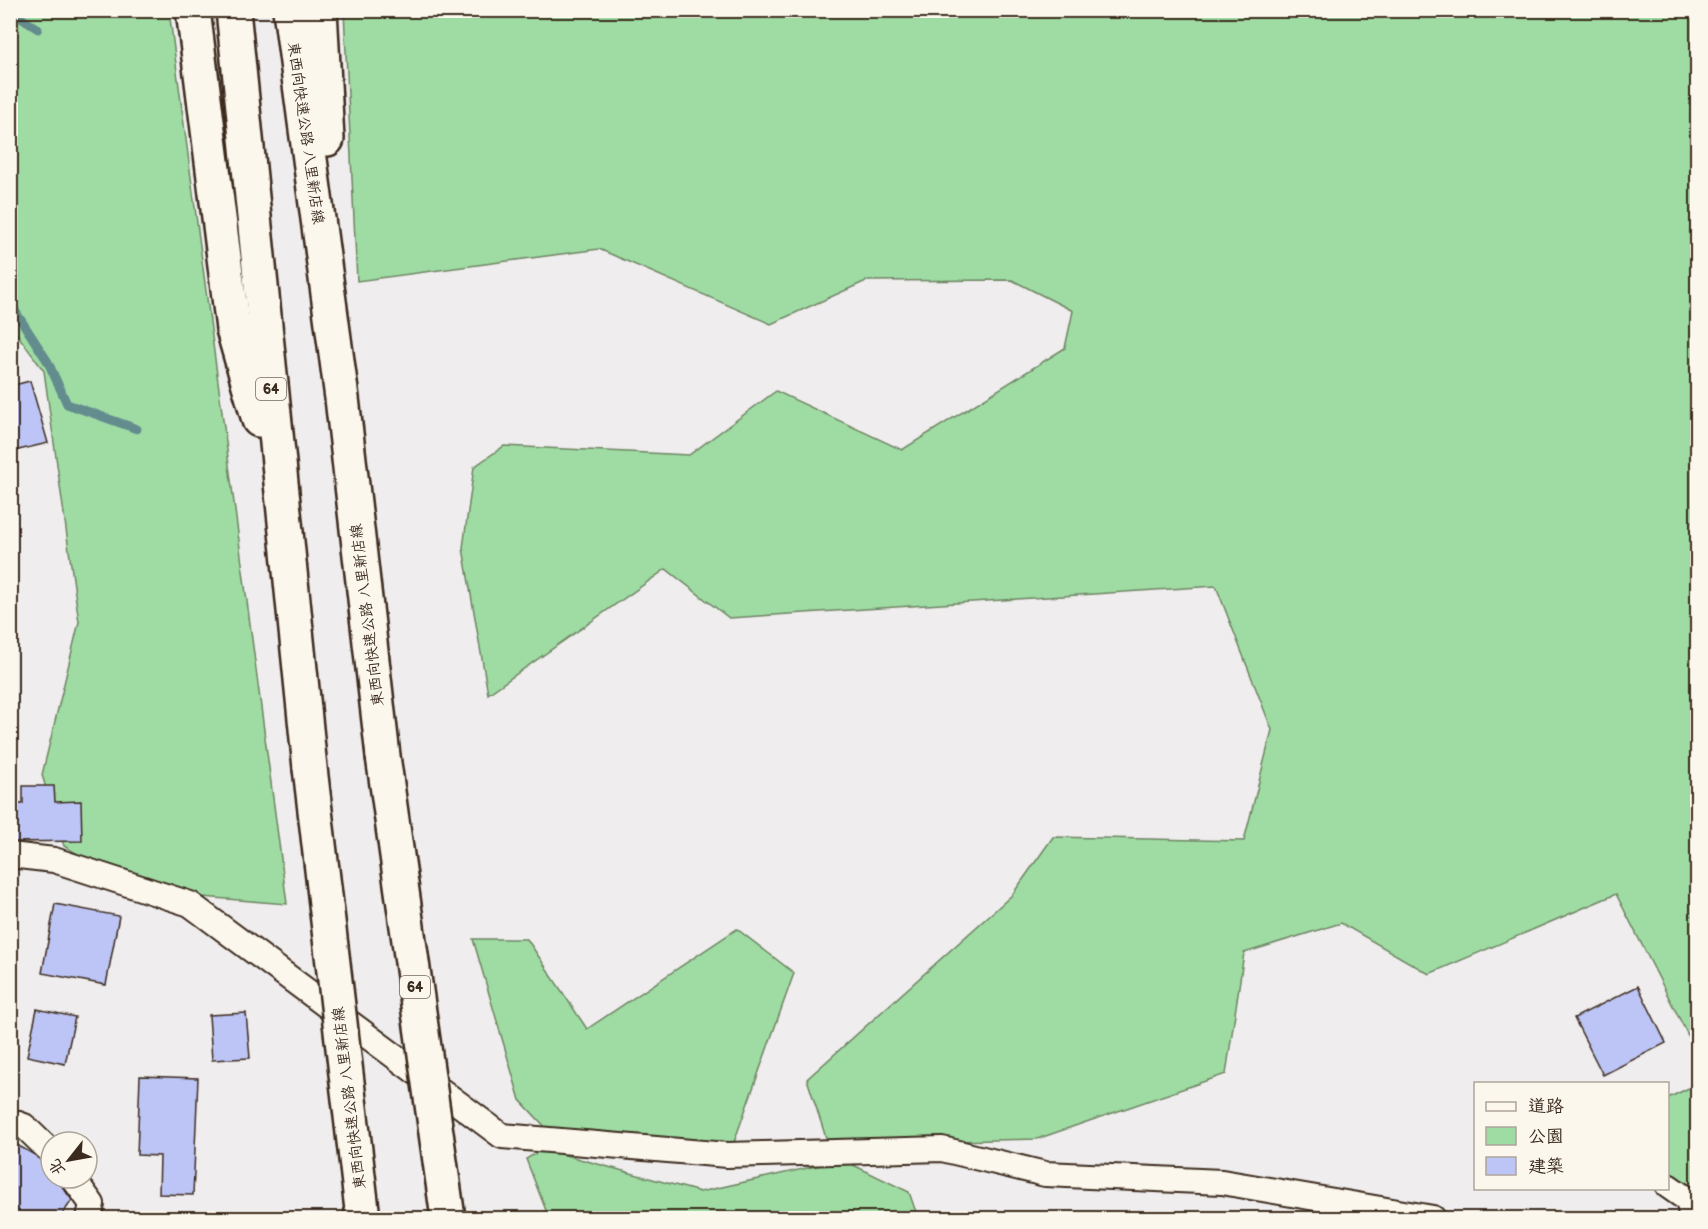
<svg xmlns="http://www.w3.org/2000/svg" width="1708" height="1229" font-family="'Balsamiq Sans','LXGW WenKai TC',sans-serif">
<rect width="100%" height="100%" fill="#efedee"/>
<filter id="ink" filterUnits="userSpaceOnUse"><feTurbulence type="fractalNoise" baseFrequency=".0167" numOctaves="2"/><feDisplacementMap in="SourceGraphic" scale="12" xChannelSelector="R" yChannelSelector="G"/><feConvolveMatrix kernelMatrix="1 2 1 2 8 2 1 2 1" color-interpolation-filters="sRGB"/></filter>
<g filter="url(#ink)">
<g fill="#9fdca4" stroke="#6d8361" stroke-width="1.5">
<polygon points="11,11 169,11 287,904 142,892 64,846 42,775 79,622 44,371 11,326"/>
<polygon points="344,11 1697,11 1697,1053 1616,894 1429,974 1341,923 1244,953 1226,1074 1037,1139 828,1144 807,1079 1012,895 1053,837 1244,841 1272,730 1216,586 729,618 666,569 488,694 463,548 474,467 504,446 689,455 776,391 902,450 1065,348 1073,311 1012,280 866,281 771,324 599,249 357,281"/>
<polygon points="737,929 794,973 733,1145 550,1132 520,1100 473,939 527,939 587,1029"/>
<polygon points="1697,1084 1697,1218 1679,1218 1680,1210 1668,1175 1668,1098"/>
<polygon points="543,1149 700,1192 843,1160 909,1192 918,1218 549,1218 526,1159"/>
</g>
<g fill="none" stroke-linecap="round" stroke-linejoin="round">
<g stroke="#638c8e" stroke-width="9">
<polyline points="10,11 38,29"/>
<polyline points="10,303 48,362 67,404 137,429"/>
</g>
</g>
<g fill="#bdc5f6" stroke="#3b2a1e" stroke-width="1.5">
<polygon points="30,381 48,443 10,452 10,386"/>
<polygon points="23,786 54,786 55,802 81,801 82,841 10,842 10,804 23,804"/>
<polygon points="55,904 119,916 106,985 42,973"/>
<polygon points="1638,986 1666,1043 1603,1075 1574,1018"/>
<polygon points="37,1009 75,1017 65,1064 27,1056"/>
<polygon points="246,1013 250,1058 212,1060 209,1015"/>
<polygon points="140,1076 198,1078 193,1195 159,1194 160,1156 137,1155"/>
<polygon points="10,1141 42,1159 51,1172 51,1178 56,1178 72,1200 60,1218 10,1218"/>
</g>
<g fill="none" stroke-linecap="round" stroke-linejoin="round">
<defs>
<g id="street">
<polyline points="10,855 54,860 190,904 502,1136 727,1155 942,1149 1045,1174 1222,1182 1433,1218"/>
<polyline points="10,1121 24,1126 51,1152"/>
<polyline points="73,1178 92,1204 89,1218"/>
<polyline points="1668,1186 1688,1200 1692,1218"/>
</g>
<g id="highway">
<polyline points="193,10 233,329 259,420"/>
<polyline points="233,10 310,768"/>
<polyline points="290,10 342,398 383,756"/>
<polyline points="320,10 327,139"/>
</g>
</defs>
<use href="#street" stroke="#3b2a1e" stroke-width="28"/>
<use href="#highway" stroke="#3b2a1e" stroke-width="38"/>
<use href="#street" stroke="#fbf7ec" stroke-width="24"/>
<use href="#highway" stroke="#fbf7ec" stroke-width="33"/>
<defs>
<g id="highway-bridge">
<polyline points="383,756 448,1218"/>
<polyline points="310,768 363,1218"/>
</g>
</defs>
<use href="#highway-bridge" stroke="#3b2a1e" stroke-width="38" stroke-linecap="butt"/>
<use href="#highway-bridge" stroke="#fbf7ec" stroke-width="33"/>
</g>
</g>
<g text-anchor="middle" stroke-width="5" stroke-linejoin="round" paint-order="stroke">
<g fill="#fbf7ec" stroke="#75685c" stroke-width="1.5">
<rect x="256" y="378" width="30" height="22" rx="4.5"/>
<rect x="400" y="976" width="30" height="22" rx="4.5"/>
</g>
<g font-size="14" font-weight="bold" fill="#3b2a1e">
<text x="271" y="394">64</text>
<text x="415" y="992">64</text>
</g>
<g font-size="15" fill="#3b2a1e" stroke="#fbf7ec">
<text transform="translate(306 133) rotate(82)" y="5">東西向快速公路 八里新店線</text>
<text transform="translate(367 615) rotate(-97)" y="5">東西向快速公路 八里新店線</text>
<text transform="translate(349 1098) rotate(-97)" y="5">東西向快速公路 八里新店線</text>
</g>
</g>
<rect width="1708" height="1229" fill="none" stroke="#fbf7ec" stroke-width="36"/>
<rect x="18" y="18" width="1672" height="1193" fill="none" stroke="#3b2a1e" stroke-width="2" filter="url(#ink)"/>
<rect x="1474" y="1082" width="195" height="108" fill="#fbf7ec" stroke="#aea59a" stroke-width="1.5"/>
<rect x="1486" y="1102" width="30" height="9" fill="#fbf7ec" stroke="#aea59a" stroke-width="1.5"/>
<text x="1528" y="1112" font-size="18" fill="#3b2a1e">道路</text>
<rect x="1486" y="1127" width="30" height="18" fill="#9fdca4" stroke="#aea59a" stroke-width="1.5"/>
<text x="1528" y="1142" font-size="18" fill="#3b2a1e">公園</text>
<rect x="1486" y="1157" width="30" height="18" fill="#bdc5f6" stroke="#aea59a" stroke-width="1.5"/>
<text x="1528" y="1172" font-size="18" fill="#3b2a1e">建築</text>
<g transform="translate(69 1160) rotate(239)"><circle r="28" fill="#fbf7ec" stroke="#aea59a" stroke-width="1.5"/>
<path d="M0-4.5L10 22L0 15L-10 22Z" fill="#3b2a1e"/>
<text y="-9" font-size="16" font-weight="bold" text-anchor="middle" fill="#3b2a1e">北</text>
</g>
</svg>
